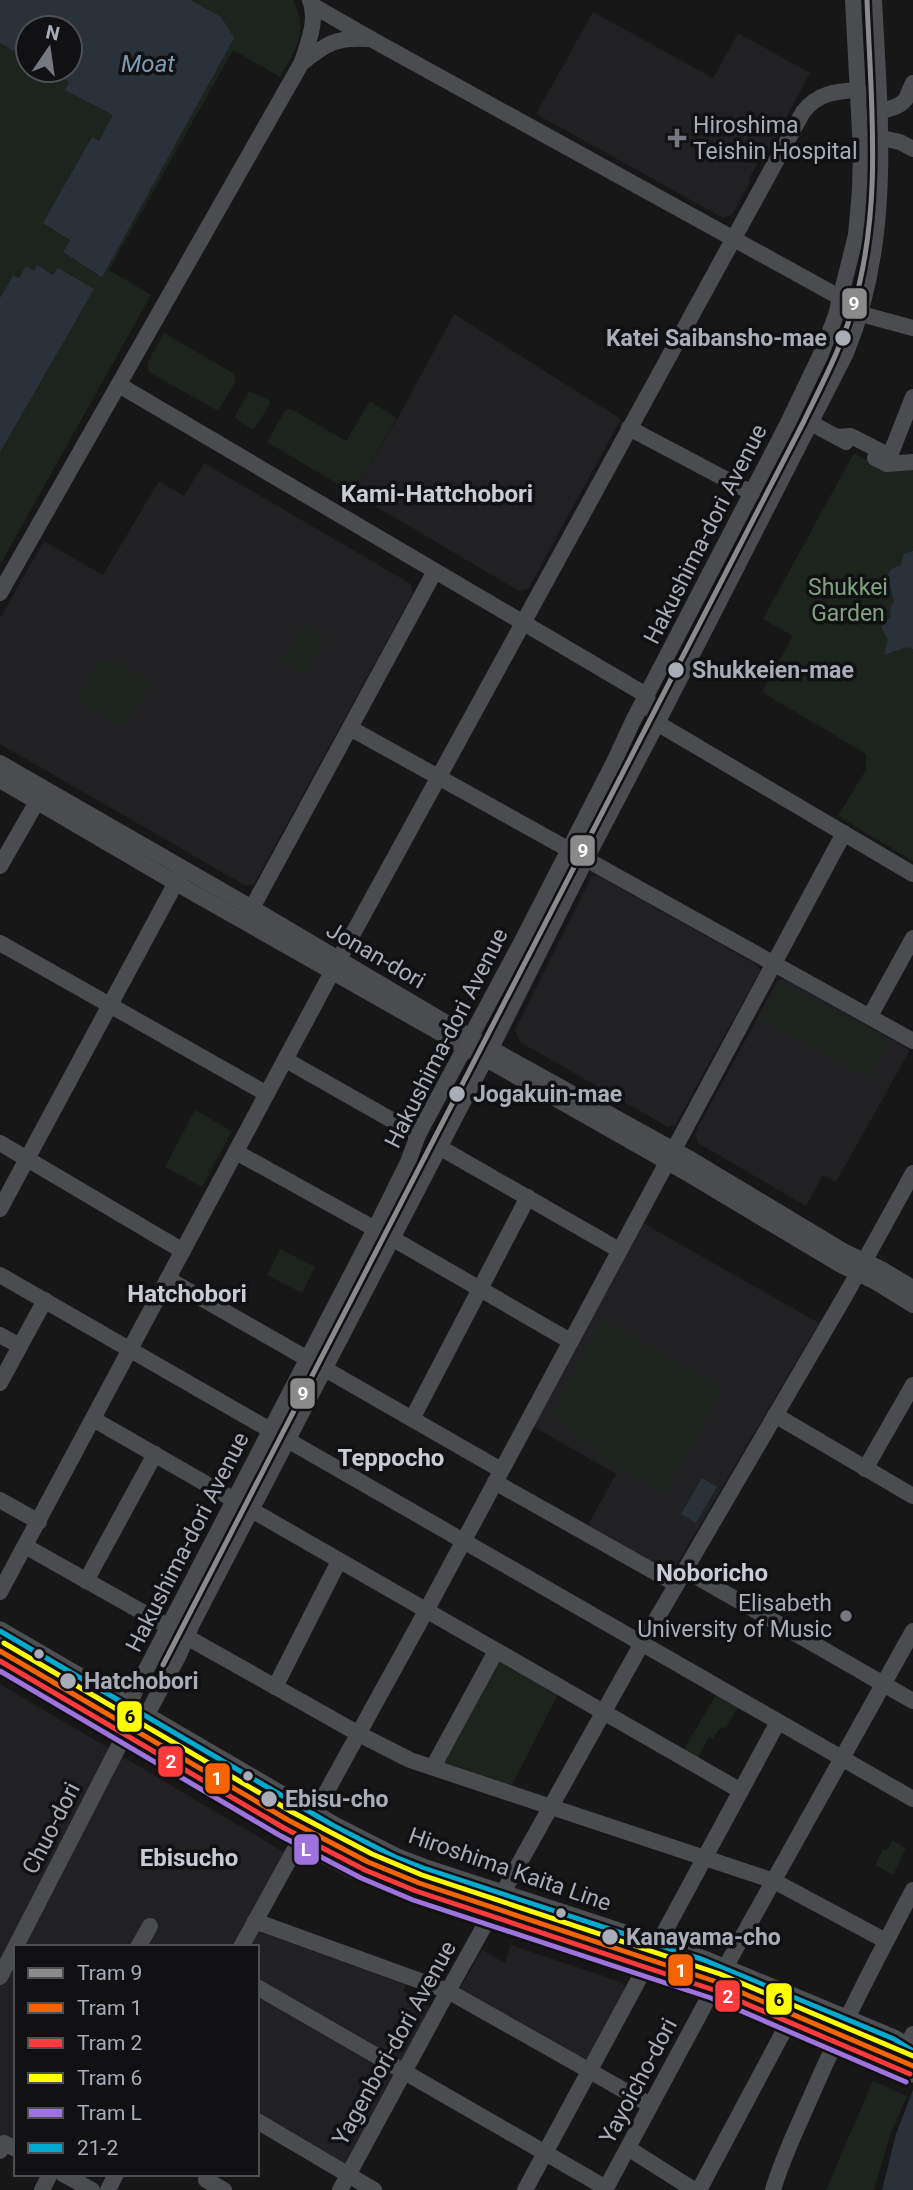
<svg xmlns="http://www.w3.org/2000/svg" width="913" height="2190" font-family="Roboto,sans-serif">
<rect width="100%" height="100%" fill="#171717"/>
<g fill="#212123">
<polygon points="593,12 713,78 738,33 810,73 763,161 758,162 749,179 750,182 732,215 723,218 536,114"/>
<polygon points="454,314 621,419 528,589 519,591 353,493 399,416"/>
<polygon points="204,463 411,584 413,593 254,884 246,886 0,744 0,618 44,541 103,575 159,481 184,496"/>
<polygon points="597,875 759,966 760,971 675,1125 668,1127 520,1042 515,1030 592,876"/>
<polygon points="783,978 910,1050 836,1182 823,1175 806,1206 698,1143 695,1133 778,980"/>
<polygon points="643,1223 819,1323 674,1569 669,1571 588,1525 616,1474 534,1427"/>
<polygon points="0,1684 289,1855 252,1921 408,1981 403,1991 435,2010 347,2172 257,2118 257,1947 16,1947 16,2145 0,2136"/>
<polygon points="511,1945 623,1983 626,1989 589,2058 582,2060 462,1994 461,1987 482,1950 505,1963"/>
</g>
<g fill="#1d241e" fill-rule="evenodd">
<path d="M0 0H293C309 32 296 49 280 77L233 50 109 270 151 295 0 565ZM28 28H70V70H28Z"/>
<polygon points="164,333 233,373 236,381 218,411 149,372 147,363"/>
<polygon points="249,391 269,400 270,404 255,428 252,429 236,419 235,416"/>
<polygon points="370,401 397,418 353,493 267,442 286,409 293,410 346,441"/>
<polygon points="854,453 888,471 913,469 913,861 838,816 866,770 866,754 762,692 793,636 763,619"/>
<polygon points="303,625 325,637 304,674 282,662"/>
<polygon points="101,659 109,659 148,681 149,685 124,728 77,701"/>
<polygon points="782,982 889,1041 869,1078 761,1020"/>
<polygon points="195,1110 232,1131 202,1187 165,1167"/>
<polygon points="280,1249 315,1267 302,1293 267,1275"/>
<polygon points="602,1320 724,1389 721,1389 711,1408 712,1410 664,1494 597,1456 600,1451 582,1441 579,1435 559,1424 553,1412"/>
<polygon points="496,1661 501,1661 558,1694 510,1789 444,1766 441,1760"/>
<polygon points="716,1695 738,1707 726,1727 719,1729 713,1739 709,1737 697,1759 683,1751"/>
<polygon points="892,1840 906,1848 893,1875 875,1865 883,1849 887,1850"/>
<polygon points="873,2081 907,2096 889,2138 874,2190 826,2190"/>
</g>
<g fill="#2a3239">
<polygon points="0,0 190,0 221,17 234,38 102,277 63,252 70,240 43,223 92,137 99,141 113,115 65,90 69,82 47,70 70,70 70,28 28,28 28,59 0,43"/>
<polygon points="37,265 53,275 58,268 94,289 0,452 0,298 13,276 19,278 26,266 34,271"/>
<polygon points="913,551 913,649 907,647 884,655 888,640 881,627 891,616 890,609 894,601 887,575 891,569 901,565 904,554"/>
<polygon points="702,1478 717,1487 696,1523 681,1514"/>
<polygon points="913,2090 913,2190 882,2190 896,2134"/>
</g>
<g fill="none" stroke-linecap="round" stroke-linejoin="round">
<g stroke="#4b4c50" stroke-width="16">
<polyline points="312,5 371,39 841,298 861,314 913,328"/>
<path d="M303 62C327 43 337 37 368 39"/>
<path d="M873 117C882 107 896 111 905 100 908 96 910 88 913 83"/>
<polyline points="872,136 900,142 913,149"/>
<polyline points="119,385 646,695 657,723 913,874"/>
<polyline points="811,423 846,442"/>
<polyline points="629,428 752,493"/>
<polyline points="837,437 851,436 886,454 891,453 913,397"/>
<polyline points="875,458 887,464 913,462"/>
<path d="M0 593 302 62C308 43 318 20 310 0"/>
<polyline points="350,728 913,1041"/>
<polyline points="0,763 252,908 470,1037 692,1160 845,1252 881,1269 913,1288"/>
<polyline points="0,780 176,883 685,1172 839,1264 874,1281 913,1305"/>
<polyline points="0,866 42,793"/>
<polyline points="252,908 435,571"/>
<polyline points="0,943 267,1094"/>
<polyline points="870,1016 913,938"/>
<polyline points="286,1060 418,1135"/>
<polyline points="0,1143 183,1251"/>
<polyline points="439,1147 619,1250"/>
<polyline points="236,1152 402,1244 570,1341"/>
<polyline points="0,1209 180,875"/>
<polyline points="0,1275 913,1799"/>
<polyline points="168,1279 501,1470"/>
<polyline points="0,1335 20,1346"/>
<polyline points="0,1383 45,1300"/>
<polyline points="775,1415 913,1496"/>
<polyline points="93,1419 741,1791"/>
<polyline points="412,1419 528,1197"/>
<polyline points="865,1469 913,1385"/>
<polyline points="495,1482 676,1584"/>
<polyline points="0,1500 39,1522"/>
<polyline points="25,1546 359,1734 410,1760 774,1881 886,1941"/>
<polyline points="685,1570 913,1701"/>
<polyline points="86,1581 155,1454"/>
<path d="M0 1592 339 959 803 112C818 93 836 91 858 90L865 96"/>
<polyline points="275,1687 339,1561"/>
<path d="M123 1738 145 1718 179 1655 192 1624 491 1048 586 859 653 731 846 353C893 240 880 119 874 0"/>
<polyline points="433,1767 496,1651"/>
<polyline points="255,1921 448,1991 650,2105"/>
<polyline points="138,1947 150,1926"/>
<polyline points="241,1947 426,1611 844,833"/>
<polyline points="0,1977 123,1738 129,1707 134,1693 375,1229 408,1162 418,1135 522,941 613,764 633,721 788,423 821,354 836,315 856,235 860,190 861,150 853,0"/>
<polyline points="257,1987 606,2188"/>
<polyline points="906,2047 913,2034"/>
<polyline points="257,2121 374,2190"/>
<polyline points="628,2148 694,2190"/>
<polyline points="0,2151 4,2143 16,2149"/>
<polyline points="63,2174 92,2190"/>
<polyline points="206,2180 224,2190"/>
<polyline points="42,2190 50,2174"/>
<polyline points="108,2190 116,2174"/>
<polyline points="340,2190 448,1991 636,1654 849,1289 913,1173"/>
<polyline points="525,2190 778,1722"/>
<polyline points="605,2190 717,1982 913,1631"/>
<polyline points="699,2190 787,2025"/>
<path d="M773 2190C782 2159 796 2130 809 2101 840 2029 876 1960 913 1890"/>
</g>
<g stroke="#4d4f52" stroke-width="19">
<polyline points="0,1631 334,1826 395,1857 426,1869 704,1960 894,2039 913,2051"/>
<polyline points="0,1664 300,1841 355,1870 406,1891 711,1993 885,2066 913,2073"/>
</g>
<defs>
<polyline id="bus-1" points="0,1631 334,1826 395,1857 426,1869 704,1960 894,2039 913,2051"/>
</defs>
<use href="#bus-1" stroke="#111113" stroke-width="10"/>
<use href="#bus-1" stroke="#00a9ce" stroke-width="5"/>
<defs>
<path id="tram-1" d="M163 1665 804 421C822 384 841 348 853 308 883 207 871 104 867 0"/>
<polyline id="tram-2" points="0,1651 288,1820 368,1862 419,1883 717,1982 913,2066"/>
<polyline id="tram-3" points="0,1661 284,1828 365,1870 416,1891 714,1990 910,2074"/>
<polyline id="tram-4" points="4,1643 292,1812 372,1854 422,1875 720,1974 913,2056"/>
<polyline id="tram-5" points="0,1671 279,1835 361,1878 413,1900 711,1998 906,2082"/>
</defs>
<use href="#tram-1" stroke="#111113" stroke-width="10"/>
<use href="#tram-2" stroke="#111113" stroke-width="10"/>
<use href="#tram-3" stroke="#111113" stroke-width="10"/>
<use href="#tram-4" stroke="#111113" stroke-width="10"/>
<use href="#tram-5" stroke="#111113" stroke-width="10"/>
<use href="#tram-1" stroke="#8a8a8a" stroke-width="5"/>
<use href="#tram-2" stroke="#f56400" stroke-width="5"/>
<use href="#tram-3" stroke="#ff3a3a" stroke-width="5"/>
<use href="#tram-4" stroke="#fefe00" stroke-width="5"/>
<use href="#tram-5" stroke="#9e73de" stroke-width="5"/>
</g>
<g fill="#757880" stroke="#111113" stroke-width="2.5">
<path d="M673.5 127.5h7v7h7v7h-7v7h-7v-7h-7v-7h7z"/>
<circle cx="846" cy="1616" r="7"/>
</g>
<g fill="#a8adb8" stroke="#111113" stroke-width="2.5">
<circle cx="843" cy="338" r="9"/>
<circle cx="676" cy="670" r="9"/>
<circle cx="457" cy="1094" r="9"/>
<circle cx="39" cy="1654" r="6"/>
<circle cx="68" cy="1681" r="9"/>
<circle cx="248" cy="1776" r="6"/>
<circle cx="269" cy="1799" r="9"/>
<circle cx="561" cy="1913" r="6"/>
<circle cx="610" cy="1937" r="9"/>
</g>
<g text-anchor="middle" stroke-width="7" stroke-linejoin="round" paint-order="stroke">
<g font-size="23" fill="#a8adb8" stroke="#111113" text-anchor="start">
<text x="693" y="133">Hiroshima<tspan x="693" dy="26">Teishin Hospital</tspan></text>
<text x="832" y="1611" text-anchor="end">Elisabeth<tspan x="832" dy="26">University of Music</tspan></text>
</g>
<g font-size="23" font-weight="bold" fill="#a8adb8" stroke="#111113" text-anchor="start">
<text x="827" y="346" text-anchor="end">Katei Saibansho-mae</text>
<text x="692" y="678">Shukkeien-mae</text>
<text x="473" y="1102">Jogakuin-mae</text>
<text x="84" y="1689">Hatchobori</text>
<text x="285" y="1807">Ebisu-cho</text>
<text x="626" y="1945">Kanayama-cho</text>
</g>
<g font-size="23" fill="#a8adb8" stroke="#111113">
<text transform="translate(705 534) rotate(-63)" y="8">Hakushima-dori Avenue</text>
<text transform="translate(376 955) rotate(30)" y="8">Jonan-dori</text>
<text transform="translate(446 1038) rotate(-63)" y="8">Hakushima-dori Avenue</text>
<text transform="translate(187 1542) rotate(-63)" y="8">Hakushima-dori Avenue</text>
<text transform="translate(51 1828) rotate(-63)" y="8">Chuo-dori</text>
<text transform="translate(510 1869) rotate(19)" y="8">Hiroshima Kaita Line</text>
<text transform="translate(394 2043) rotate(-61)" y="8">Yagenbori-dori Avenue</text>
<text transform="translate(638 2081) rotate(-62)" y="8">Yayoicho-dori</text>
</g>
<g font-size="23" fill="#7fa381" stroke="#111113">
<text x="848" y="595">Shukkei<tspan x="848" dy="26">Garden</tspan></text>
</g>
<g font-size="24" font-style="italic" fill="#7f9bb3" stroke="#111113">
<text x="148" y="72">Moat</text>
</g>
<g font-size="24" font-weight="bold" fill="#c9ccd4" stroke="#111113">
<text x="437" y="502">Kami-Hattchobori</text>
<text x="187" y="1302">Hatchobori</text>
<text x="391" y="1466">Teppocho</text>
<text x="712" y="1581">Noboricho</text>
<text x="189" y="1866">Ebisucho</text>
</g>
</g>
<g stroke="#111113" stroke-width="2.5">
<rect x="841" y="287" width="27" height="33" rx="7" fill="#8a8a8a"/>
<rect x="569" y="834" width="27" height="33" rx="7" fill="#8a8a8a"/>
<rect x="289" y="1377" width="27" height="33" rx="7" fill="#8a8a8a"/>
<rect x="116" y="1700" width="27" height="33" rx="7" fill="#fefe00"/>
<rect x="157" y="1745" width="27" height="33" rx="7" fill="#ff3a3a"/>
<rect x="204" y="1762" width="27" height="33" rx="7" fill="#f56400"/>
<rect x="293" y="1833" width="27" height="33" rx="7" fill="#9e73de"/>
<rect x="667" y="1953" width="27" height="34" rx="7" fill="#f56400"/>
<rect x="714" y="1979" width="27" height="34" rx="7" fill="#ff3a3a"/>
<rect x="765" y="1982" width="28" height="34" rx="7" fill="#fefe00"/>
</g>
<g font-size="19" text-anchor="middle" font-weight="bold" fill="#fff">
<text x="854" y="310">9</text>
<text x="583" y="857">9</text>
<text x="303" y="1400">9</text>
<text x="171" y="1768">2</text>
<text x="217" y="1785">1</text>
<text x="306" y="1856">L</text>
<text x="681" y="1977">1</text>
<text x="728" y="2003">2</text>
</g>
<g font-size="19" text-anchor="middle" font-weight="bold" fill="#111">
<text x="130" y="1723">6</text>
<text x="779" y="2006">6</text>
</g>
<rect x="14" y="1945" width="245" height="231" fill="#111113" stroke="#4d4f55" stroke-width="2"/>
<rect x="28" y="1968" width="35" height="10" fill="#8a8a8a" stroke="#4d4f55" stroke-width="2"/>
<text x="77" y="1980" font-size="21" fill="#a8adb8">Tram 9</text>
<rect x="28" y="2003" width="35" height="10" fill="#f56400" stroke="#4d4f55" stroke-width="2"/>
<text x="77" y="2015" font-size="21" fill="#a8adb8">Tram 1</text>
<rect x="28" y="2038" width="35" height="10" fill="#ff3a3a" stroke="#4d4f55" stroke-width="2"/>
<text x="77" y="2050" font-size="21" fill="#a8adb8">Tram 2</text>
<rect x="28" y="2073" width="35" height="10" fill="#fefe00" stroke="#4d4f55" stroke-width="2"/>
<text x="77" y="2085" font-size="21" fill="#a8adb8">Tram 6</text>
<rect x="28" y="2108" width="35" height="10" fill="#9e73de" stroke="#4d4f55" stroke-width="2"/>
<text x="77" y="2120" font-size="21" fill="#a8adb8">Tram L</text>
<rect x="28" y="2143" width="35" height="10" fill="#00a9ce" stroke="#4d4f55" stroke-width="2"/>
<text x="77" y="2155" font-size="21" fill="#a8adb8">21-2</text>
<g transform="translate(49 49) rotate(13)"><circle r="33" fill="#111113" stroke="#4d4f55" stroke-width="2"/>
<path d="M0-5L12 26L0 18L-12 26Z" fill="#757880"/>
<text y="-10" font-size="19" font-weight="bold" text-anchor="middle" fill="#a8adb8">N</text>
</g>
</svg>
